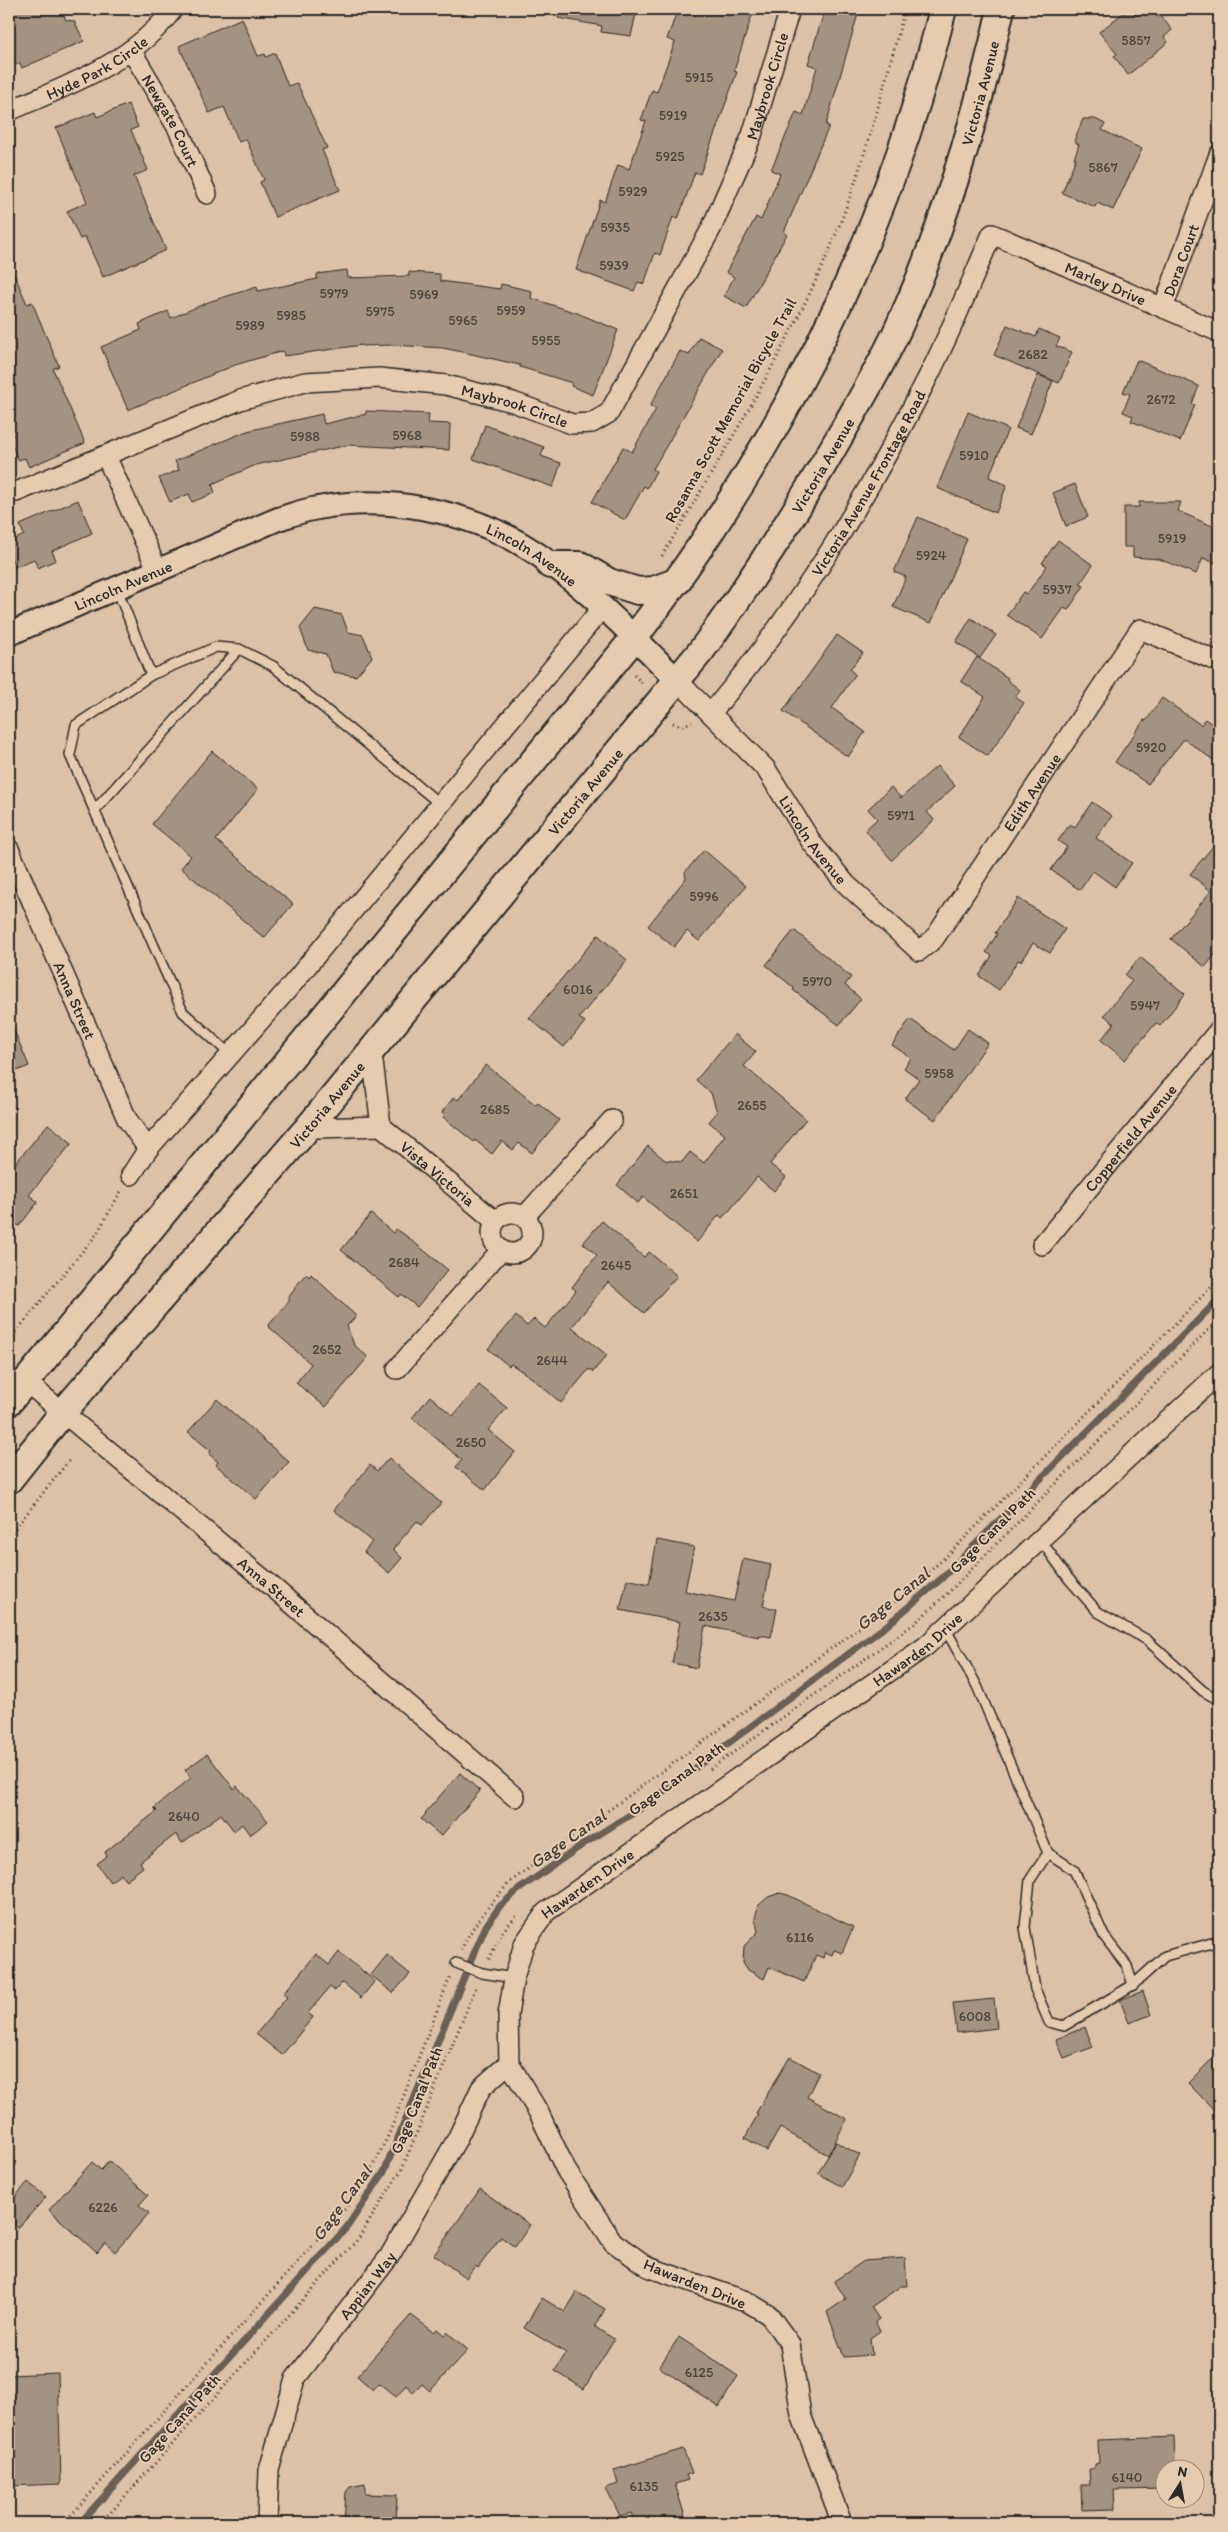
<svg xmlns="http://www.w3.org/2000/svg" width="1228" height="2532" font-family="Itim,sans-serif">
<rect width="100%" height="100%" fill="#dcc1a6"/>
<filter id="ink" filterUnits="userSpaceOnUse"><feTurbulence type="fractalNoise" baseFrequency=".02" numOctaves="2"/><feDisplacementMap in="SourceGraphic" scale="10" xChannelSelector="R" yChannelSelector="G"/><feConvolveMatrix kernelMatrix="1 2 1 2 8 2 1 2 1" color-interpolation-filters="sRGB"/></filter>
<g filter="url(#ink)">
<g fill="none" stroke-linecap="round" stroke-linejoin="round">
<polyline stroke="#685f56" stroke-width="7" points="80,2523 347,2227 384,2172 472,1958 486,1926 500,1906 518,1890 585,1843 641,1808 886,1626 941,1579 1219,1299"/>
</g>
<g fill="#a49380" stroke="#2b2b2b">
<polygon points="9,9 61,9 66,20 74,21 84,41 22,68 20,63 9,68"/>
<polygon points="559,9 637,9 631,36 601,32 602,26 558,18"/>
<polygon points="678,9 754,9 734,71 737,72 700,174 695,172 678,219 673,217 660,255 655,253 644,284 638,282 634,291 576,270 600,200 605,202 618,165 629,169 646,121 641,120 652,90 657,92 675,42 667,39"/>
<polygon points="825,9 841,9 858,14 826,125 829,126 784,232 787,234 746,308 724,296 734,277 726,272 756,217 761,220 780,174 771,170 796,112 803,115 817,67 808,64"/>
<polygon points="1128,9 1131,9 1137,16 1146,9 1151,9 1157,17 1160,15 1172,30 1164,37 1168,42 1128,75 1114,56 1117,54 1099,32"/>
<polygon points="242,18 258,56 265,54 266,57 275,53 288,86 297,83 327,148 322,150 340,190 275,217 260,182 264,180 246,139 239,142 224,107 209,113 179,46"/>
<polygon points="128,104 138,127 131,130 148,170 134,176 166,250 103,277 85,237 80,239 67,211 87,202 56,128 95,112 97,117"/>
<polygon points="1083,119 1095,119 1105,124 1102,130 1142,149 1113,210 1097,203 1095,207 1062,193 1076,158 1074,158 1079,145 1074,141"/>
<polygon points="9,262 27,304 32,302 44,331 59,366 53,369 85,443 29,467 25,458 18,460 9,438 14,436 9,423"/>
<polygon points="347,270 348,278 409,276 409,272 440,274 440,281 500,289 501,284 532,291 531,298 577,313 618,330 593,395 571,386 572,383 520,367 520,365 467,353 443,348 393,345 362,346 362,345 284,356 283,351 235,365 128,410 101,347 141,330 139,324 168,311 171,318 211,301 257,287 258,291 317,279 317,274"/>
<polygon points="1007,325 1036,337 1039,329 1060,338 1056,346 1072,352 1059,383 994,355"/>
<polygon points="699,337 722,349 653,469 656,471 647,488 644,486 625,520 592,502 623,447 632,452 656,409 650,406 680,351 689,355"/>
<polygon points="1137,360 1199,386 1192,404 1195,405 1180,441 1131,421 1133,416 1123,412 1130,394 1123,392"/>
<polygon points="1038,375 1053,381 1031,434 1016,428"/>
<polygon points="366,411 429,414 428,423 450,424 449,450 348,445 256,465 212,484 215,493 192,502 189,494 170,502 159,478 179,470 175,461 247,431 322,414 324,424 366,414"/>
<polygon points="968,412 1008,429 989,477 1007,485 996,513 937,488"/>
<polygon points="485,425 544,447 541,456 561,463 553,487 473,459"/>
<polygon points="1075,484 1088,517 1066,526 1053,493"/>
<polygon points="78,500 92,533 52,551 56,560 38,568 34,559 15,567 9,553 9,542 24,535 20,525"/>
<polygon points="1139,502 1181,502 1178,511 1219,529 1219,553 1215,563 1203,558 1196,574 1159,559 1133,557 1133,547 1124,547 1124,507 1139,507"/>
<polygon points="918,517 967,539 931,623 893,607 906,577 894,572"/>
<polygon points="1058,540 1093,565 1080,584 1084,586 1068,610 1064,608 1042,639 1007,615 1023,592 1027,594 1047,566 1042,563"/>
<polygon points="315,609 342,615 348,632 363,635 372,657 356,676 333,672 326,654 308,650 300,628"/>
<polygon points="971,618 996,635 980,658 956,642"/>
<polygon points="837,635 863,653 850,669 855,675 832,708 865,732 848,757 783,711"/>
<polygon points="977,657 1008,678 1007,680 1020,690 1015,697 1024,703 988,756 959,737 985,697 961,681"/>
<polygon points="1162,698 1201,725 1205,719 1219,729 1219,764 1184,739 1148,784 1115,762 1144,720 1146,721"/>
<polygon points="212,751 258,789 216,840 293,904 264,938 181,868 191,856 152,824"/>
<polygon points="937,766 955,786 927,812 934,820 892,860 865,830 877,819 868,809 891,787 901,798"/>
<polygon points="1092,802 1112,816 1096,838 1132,863 1115,887 1093,871 1080,890 1051,870 1067,847 1058,841 1070,824 1075,827"/>
<polygon points="1219,839 1219,950 1205,967 1171,939 1211,891 1190,874"/>
<polygon points="704,850 746,886 699,941 687,931 674,947 648,926 686,878 685,872"/>
<polygon points="1018,898 1065,929 1050,953 1033,943 1021,961 1018,960 999,990 979,976 992,956 986,952 997,934 995,933"/>
<polygon points="794,930 851,977 845,985 861,999 839,1025 793,990 794,988 766,965"/>
<polygon points="598,935 627,960 579,1018 585,1022 564,1047 529,1018"/>
<polygon points="1140,957 1185,994 1160,1026 1156,1023 1125,1060 1101,1040 1114,1024 1104,1015 1132,981 1125,975"/>
<polygon points="9,1018 29,1066 9,1074"/>
<polygon points="910,1019 954,1050 968,1029 988,1043 935,1120 905,1099 919,1079 904,1068 911,1058 892,1045"/>
<polygon points="735,1034 756,1052 744,1066 806,1119 770,1164 786,1177 774,1191 757,1177 730,1210 722,1218 719,1215 697,1242 643,1197 638,1203 617,1185 648,1146 665,1160 682,1162 690,1152 704,1163 725,1135 709,1122 717,1112 711,1093 696,1080"/>
<polygon points="486,1065 536,1105 538,1103 559,1120 532,1153 519,1143 513,1150 502,1141 492,1154 475,1140 474,1142 443,1117 445,1115 442,1112 454,1097 458,1100"/>
<polygon points="48,1124 72,1143 29,1195 38,1202 19,1226 9,1219 9,1171"/>
<polygon points="371,1214 393,1233 396,1229 405,1235 448,1270 417,1307 401,1294 399,1297 341,1250"/>
<polygon points="602,1221 644,1257 649,1252 677,1276 644,1313 608,1282 572,1327 607,1355 593,1372 589,1369 561,1403 532,1378 511,1364 509,1366 488,1349 516,1316 527,1326 534,1319 545,1328 576,1291 572,1287 597,1255 583,1243"/>
<polygon points="306,1274 309,1277 311,1274 356,1316 347,1326 354,1345 368,1357 326,1407 296,1383 311,1364 268,1326 290,1300 288,1298 295,1289 294,1288"/>
<polygon points="479,1385 507,1408 488,1430 515,1452 485,1490 456,1467 462,1460 412,1418 430,1396 453,1416"/>
<polygon points="217,1399 289,1462 256,1499 216,1465 218,1462 209,1454 211,1451 188,1432"/>
<polygon points="389,1458 441,1503 422,1525 417,1521 393,1549 402,1558 389,1573 364,1552 372,1542 334,1510 370,1465 377,1471"/>
<polygon points="657,1540 694,1547 685,1591 734,1601 743,1559 771,1565 763,1606 777,1609 771,1637 759,1635 759,1637 705,1626 697,1668 672,1663 680,1622 620,1610 627,1579 649,1584"/>
<polygon points="207,1754 234,1789 237,1786 268,1821 250,1835 242,1824 234,1831 221,1814 182,1843 176,1834 140,1862 143,1867 126,1880 121,1874 110,1882 97,1864 107,1856 105,1852 157,1811 154,1808 191,1778 185,1770"/>
<polygon points="460,1773 480,1791 441,1836 421,1819 426,1814 425,1813"/>
<polygon points="780,1893 788,1895 853,1927 842,1953 834,1950 832,1955 825,1952 823,1958 816,1955 804,1982 769,1967 764,1979 748,1970 743,1962 744,1946 758,1932 755,1918 758,1906 768,1897"/>
<polygon points="339,1952 375,1981 361,1998 342,1982 335,1991 330,1987 308,2013 313,2017 282,2055 256,2034 287,1997 283,1994 316,1954 329,1965"/>
<polygon points="387,1955 410,1974 393,1993 371,1975"/>
<polygon points="1143,1991 1151,2015 1129,2023 1120,2000"/>
<polygon points="994,1999 997,2028 957,2033 953,2003"/>
<polygon points="1085,2027 1093,2047 1064,2058 1056,2039"/>
<polygon points="1219,2052 1219,2115 1188,2083"/>
<polygon points="790,2057 819,2073 807,2097 847,2119 828,2155 780,2128 767,2151 745,2138 758,2114 756,2113"/>
<polygon points="836,2142 860,2155 842,2187 818,2173"/>
<polygon points="109,2161 148,2195 139,2205 149,2213 115,2252 105,2243 97,2253 49,2210 92,2162 101,2170"/>
<polygon points="28,2182 46,2197 18,2228 9,2219 9,2204"/>
<polygon points="480,2189 530,2225 515,2247 501,2237 478,2268 475,2266 466,2278 434,2255"/>
<polygon points="905,2258 907,2286 901,2286 871,2307 879,2319 875,2322 880,2331 870,2338 872,2355 844,2357 827,2312 846,2299 834,2281 864,2261"/>
<polygon points="577,2292 605,2309 595,2327 614,2339 584,2389 555,2371 566,2353 524,2328 542,2298 565,2312"/>
<polygon points="411,2315 434,2332 437,2329 444,2335 447,2332 468,2350 430,2391 422,2384 413,2393 406,2385 396,2397 379,2383 373,2390 357,2376"/>
<polygon points="679,2337 738,2376 719,2407 659,2367"/>
<polygon points="58,2373 61,2484 9,2486 9,2375"/>
<polygon points="1174,2437 1175,2465 1171,2465 1171,2470 1166,2470 1166,2489 1114,2490 1115,2509 1082,2510 1081,2485 1090,2485 1089,2469 1094,2468 1094,2464 1099,2463 1098,2440"/>
<polygon points="683,2449 692,2473 686,2475 688,2480 675,2484 687,2523 635,2523 631,2513 620,2516 606,2488 618,2484 614,2470"/>
<polygon points="365,2484 365,2494 397,2495 396,2523 344,2523 346,2492 350,2487"/>
</g>
<g fill="none" stroke-linecap="round" stroke-linejoin="round">
<defs>
<g id="service">
<polyline points="117,589 151,675"/>
<polyline points="95,810 239,649"/>
<polyline points="231,1055 183,1012 70,755 76,725 151,675 216,647 239,649 273,666 440,804"/>
<polyline points="1040,1539 1068,1578 1098,1612 1147,1640 1203,1691 1219,1700"/>
<polyline points="945,1628 977,1686 1048,1853 1030,1880 1025,1927 1035,1989 1049,2022 1064,2026 1133,1985"/>
<polyline points="1048,1853 1074,1870 1104,1936 1127,1966 1133,1985 1165,1956 1219,1941"/>
<polyline points="456,1963 482,1973 514,1978"/>
</g>
<g id="minor">
<path id="s1" d="M131 50 178 129 207 194"/>
<path id="s2" d="M9 111C68 85 133 63 173 9"/>
<path id="s3" d="M1163 308 1219 155"/>
<polyline points="106,456 157,569"/>
<path id="s4" d="M9 492H16L240 400 305 382 379 378 446 385 513 402 572 424 592 423 609 413 711 229 752 135 790 9"/>
<path id="s5" d="M677 680 766 769 812 843 846 884 919 951 934 939 1140 629 1219 662"/>
<path id="s6" d="M712 712C799 609 866 499 927 379 951 332 971 282 992 234L1219 332"/>
<path id="s7" d="M9 849 127 1119 148 1149"/>
<polyline points="368,1053 373,1062 381,1126"/>
<path id="s8" d="M311 1124 318 1128 381 1126 495 1221"/>
<polyline points="131,1175 148,1149 294,982 602,608"/>
<circle cx="512" cy="1233" r="20"/>
<polyline points="525,1216 612,1120"/>
<path id="s9" d="M1042 1245 1219 1030"/>
<polyline points="397,1369 500,1251"/>
<path id="s10" d="M25 1381 268 1583 515 1797"/>
<path id="s11" d="M267 2523 269 2470 295 2379 389 2257 457 2139 481 2088 509 2063"/>
<path id="s12" d="M842 2523 801 2415 790 2344 769 2315 746 2301 648 2267 613 2242 566 2170 539 2113 509 2063 508 2015 514 1978 524 1944 546 1912 926 1646 1219 1373"/>
</g>
<g id="tertiary">
<path id="s13" d="M9 634 278 519C291 515 304 510 318 508 386 495 464 510 523 545 578 578 631 634 677 680"/>
</g>
<g id="secondary">
<polyline points="550,565 580,565 609,582 638,591 653,590 678,581"/>
<path d="M9 1402 634 638C779 450 886 239 943 9"/>
<path id="s14" d="M9 1480 64 1411 311 1124 701 651C753 580 800 506 844 429 864 394 885 359 901 322 946 222 977 115 1001 9"/>
</g>
</defs>
<use href="#service" stroke="#2b2b2b" stroke-width="12"/>
<use href="#minor" stroke="#2b2b2b" stroke-width="22"/>
<use href="#tertiary" stroke="#2b2b2b" stroke-width="26"/>
<use href="#secondary" stroke="#2b2b2b" stroke-width="30"/>
<g stroke="#2b2b2b" stroke-width="3" stroke-dasharray="1 4" stroke-linecap="butt">
<path d="M662 556C720 459 780 361 826 258 861 178 882 92 905 9"/>
<polyline points="634,675 644,685"/>
<polyline points="673,723 681,726 692,722"/>
<polyline points="9,1340 96,1235 121,1191"/>
<polyline points="9,1536 71,1458"/>
<polyline points="710,1769 914,1624 951,1590 1219,1319"/>
<path d="M461 1950C474 1923 490 1904 510 1882L903 1596 954 1549 1219 1279"/>
<polyline points="489,1959 503,1931 518,1914"/>
<polyline points="64,2523 345,2209 375,2162 389,2134 450,1977"/>
<polyline points="101,2523 358,2239 402,2169 476,1987"/>
</g>
<use href="#service" stroke="#e7cbae" stroke-width="9"/>
<use href="#minor" stroke="#e7cbae" stroke-width="19"/>
<use href="#tertiary" stroke="#e7cbae" stroke-width="22"/>
<use href="#secondary" stroke="#e7cbae" stroke-width="26"/>
</g>
</g>
<g text-anchor="middle" stroke-width="4" stroke-linejoin="round" paint-order="stroke">
<g font-size="14" fill="#494540">
<text x="1136" y="45">5857</text>
<text x="699" y="82">5915</text>
<text x="673" y="120">5919</text>
<text x="670" y="161">5925</text>
<text x="1103" y="172">5867</text>
<text x="633" y="196">5929</text>
<text x="615" y="232">5935</text>
<text x="614" y="270">5939</text>
<text x="334" y="298">5979</text>
<text x="424" y="299">5969</text>
<text x="511" y="315">5959</text>
<text x="380" y="316">5975</text>
<text x="291" y="320">5985</text>
<text x="463" y="325">5965</text>
<text x="250" y="330">5989</text>
<text x="546" y="345">5955</text>
<text x="1033" y="359">2682</text>
<text x="1161" y="404">2672</text>
<text x="407" y="440">5968</text>
<text x="305" y="441">5988</text>
<text x="974" y="460">5910</text>
<text x="1172" y="543">5919</text>
<text x="931" y="560">5924</text>
<text x="1057" y="594">5937</text>
<text x="1151" y="752">5920</text>
<text x="901" y="820">5971</text>
<text x="704" y="901">5996</text>
<text x="817" y="986">5970</text>
<text x="578" y="994">6016</text>
<text x="1145" y="1010">5947</text>
<text x="939" y="1078">5958</text>
<text x="752" y="1110">2655</text>
<text x="495" y="1114">2685</text>
<text x="684" y="1198">2651</text>
<text x="404" y="1267">2684</text>
<text x="616" y="1270">2645</text>
<text x="327" y="1354">2652</text>
<text x="552" y="1365">2644</text>
<text x="471" y="1447">2650</text>
<text x="713" y="1621">2635</text>
<text x="184" y="1821">2640</text>
<text x="800" y="1942">6116</text>
<text x="975" y="2021">6008</text>
<text x="103" y="2212">6226</text>
<text x="699" y="2377">6125</text>
<text x="1127" y="2482">6140</text>
<text x="644" y="2491">6135</text>
</g>
<g font-size="16" fill="#2b2b2b" stroke="#e7cbae">
<text dy="6" stroke="none"><textPath href="#s2" startOffset="98">Hyde Park Circle</textPath></text>
<text dy="6" stroke="none"><textPath href="#s4" startOffset="994">Maybrook Circle</textPath></text>
<text dy="6" stroke="none"><textPath href="#s14" startOffset="1708">Victoria Avenue</textPath></text>
<text dy="6" stroke="none"><textPath href="#s1" startOffset="81">Newgate Court</textPath></text>
<text dy="6" stroke="none"><textPath href="#s3" startOffset="51">Dora Court</textPath></text>
<text dy="6" stroke="none"><textPath href="#s6" startOffset="680">Marley Drive</textPath></text>
<text dy="6" stroke="none"><textPath href="#s4" startOffset="530">Maybrook Circle</textPath></text>
<text transform="translate(730 410) rotate(-61)" y="6">Rosanna Scott Memorial Bicycle Trail</text>
<text dy="6" stroke="none"><textPath href="#s14" startOffset="1302">Victoria Avenue</textPath></text>
<text dy="6" stroke="none"><textPath href="#s6" startOffset="278">Victoria Avenue Frontage Road</textPath></text>
<text dy="6" stroke="none"><textPath href="#s13" startOffset="559">Lincoln Avenue</textPath></text>
<text dy="6" stroke="none"><textPath href="#s13" startOffset="124">Lincoln Avenue</textPath></text>
<text dy="6" stroke="none"><textPath href="#s14" startOffset="898">Victoria Avenue</textPath></text>
<text dy="6" stroke="none"><textPath href="#s5" startOffset="561">Edith Avenue</textPath></text>
<text dy="6" stroke="none"><textPath href="#s5" startOffset="211">Lincoln Avenue</textPath></text>
<text dy="6" stroke="none"><textPath href="#s7" startOffset="165">Anna Street</textPath></text>
<text dy="6" stroke="none"><textPath href="#s14" startOffset="492">Victoria Avenue</textPath></text>
<text dy="6" stroke="none"><textPath href="#s9" startOffset="139">Copperfield Avenue</textPath></text>
<text dy="6" stroke="none"><textPath href="#s8" startOffset="145">Vista Victoria</textPath></text>
<text transform="translate(992 1530) rotate(-45)" y="6">Gage Canal Path</text>
<text dy="6" stroke="none"><textPath href="#s10" startOffset="321">Anna Street</textPath></text>
<text dy="6" stroke="none"><textPath href="#s12" startOffset="1219">Hawarden Drive</textPath></text>
<text transform="translate(676 1778) rotate(-36)" y="6">Gage Canal Path</text>
<text dy="6" stroke="none"><textPath href="#s12" startOffset="814">Hawarden Drive</textPath></text>
<text transform="translate(416 2100) rotate(-68)" y="6">Gage Canal Path</text>
<text transform="translate(695 2283) rotate(22)" y="6">Hawarden Drive</text>
<text dy="6" stroke="none"><textPath href="#s11" startOffset="266">Appian Way</textPath></text>
<text transform="translate(179 2418) rotate(-48)" y="6">Gage Canal Path</text>
</g>
<g font-size="18" font-style="italic" fill="#44403d" stroke="#e7cbae">
<text transform="translate(893 1599) rotate(-39)" y="6">Gage Canal</text>
<text transform="translate(568 1839) rotate(-35)" y="6">Gage Canal</text>
<text transform="translate(342 2203) rotate(-54)" y="6">Gage Canal</text>
</g>
</g>
<rect width="1228" height="2532" fill="none" stroke="#e7cbae" stroke-width="30"/>
<rect x="15" y="15" width="1198" height="2502" fill="none" stroke="#2b2b2b" stroke-width="2" filter="url(#ink)"/>
<g transform="translate(1180 2484) rotate(11)"><circle r="24" fill="#e7cbae" stroke="#9c8b7a"/>
<path d="M0-4L9 19L0 12L-9 19Z" fill="#2b2b2b"/>
<text y="-8" font-size="14" font-weight="bold" text-anchor="middle" fill="#2b2b2b">N</text>
</g>
</svg>
